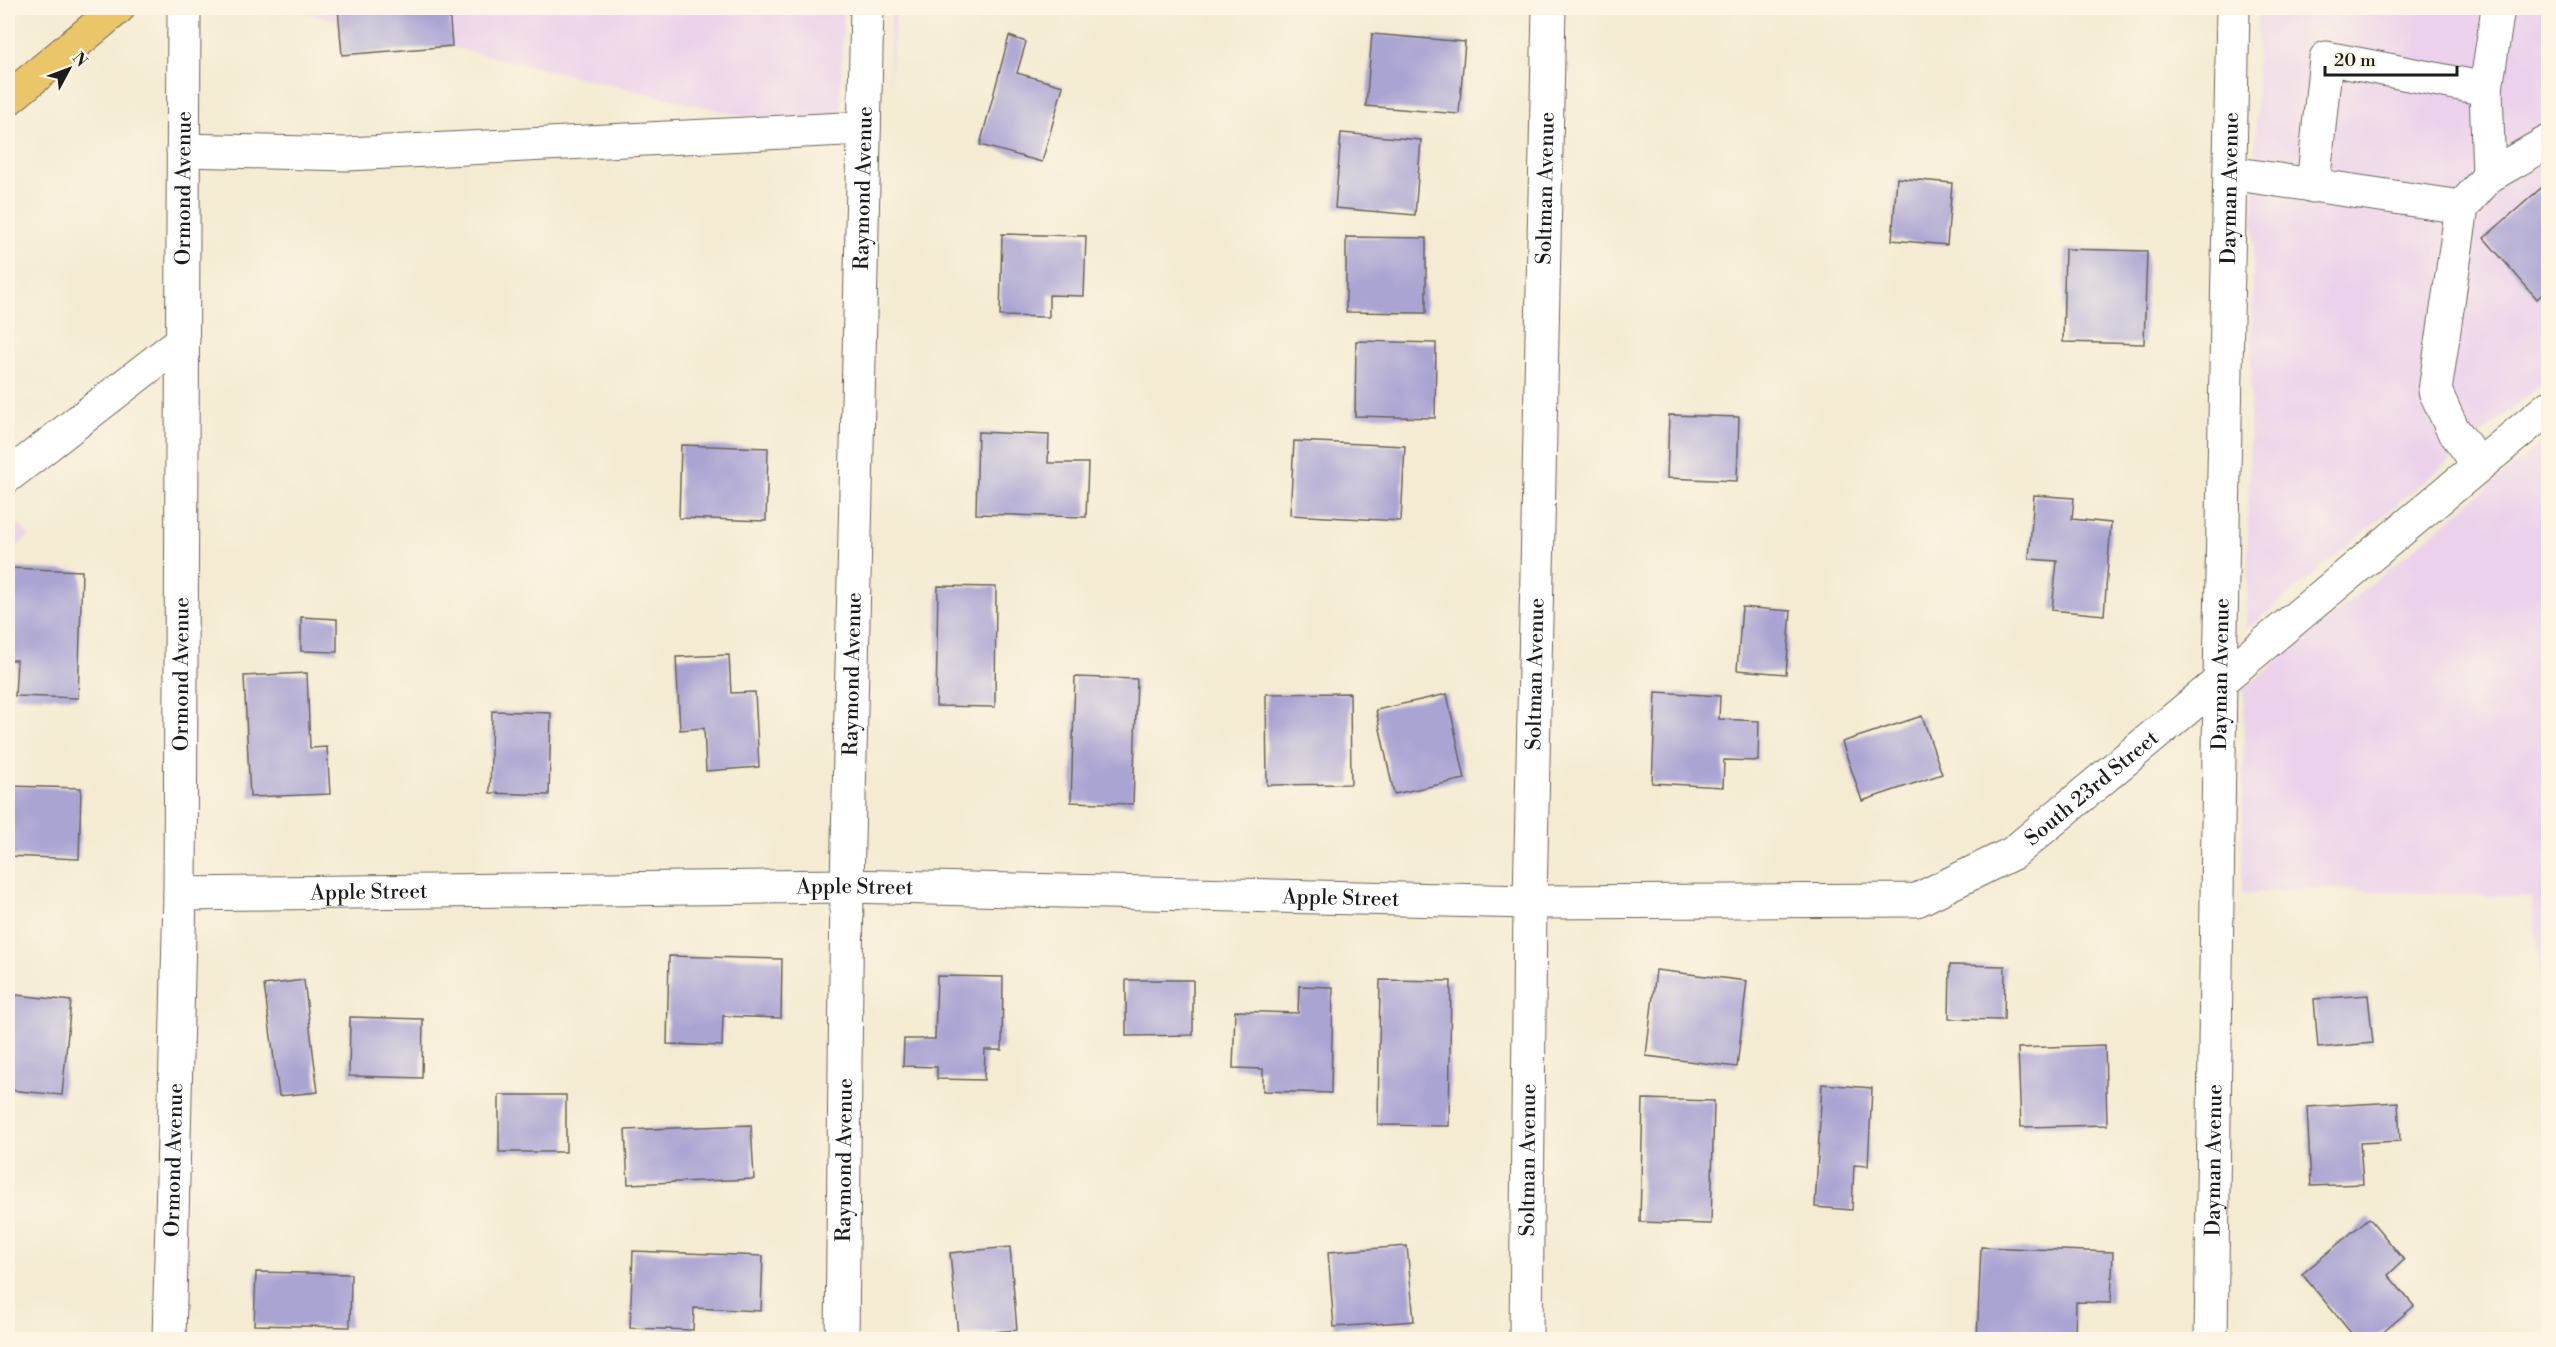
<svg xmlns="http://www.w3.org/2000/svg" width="2556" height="1347" font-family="'Libre Bodoni',serif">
<rect width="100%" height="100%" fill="#fcf5e5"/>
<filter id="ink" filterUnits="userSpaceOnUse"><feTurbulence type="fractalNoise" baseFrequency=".0167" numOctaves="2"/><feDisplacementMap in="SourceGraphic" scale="12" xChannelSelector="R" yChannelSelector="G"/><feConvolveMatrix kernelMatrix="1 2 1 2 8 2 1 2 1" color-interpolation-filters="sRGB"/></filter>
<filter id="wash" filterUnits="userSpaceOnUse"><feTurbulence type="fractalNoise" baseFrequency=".008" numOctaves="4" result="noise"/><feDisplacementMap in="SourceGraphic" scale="24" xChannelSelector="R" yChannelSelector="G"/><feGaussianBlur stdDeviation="1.35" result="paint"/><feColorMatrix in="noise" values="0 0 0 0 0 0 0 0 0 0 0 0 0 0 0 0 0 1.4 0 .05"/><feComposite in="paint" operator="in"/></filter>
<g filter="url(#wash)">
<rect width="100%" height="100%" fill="#f4ebd2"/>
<g fill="#ebd1eb">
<polygon points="285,8 843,8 840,139"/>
<polygon points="891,8 897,8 889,87"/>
<polygon points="2258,8 2548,8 2548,379 2246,630"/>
<polygon points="2548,438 2548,1055 2532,898 2306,888 2242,894 2244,689"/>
<polygon points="8,512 29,536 8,554"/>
</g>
<g id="blocks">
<g fill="#aaa4d3">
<polygon points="338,8 449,8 452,46 342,55"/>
<polygon points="1372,34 1465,42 1459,114 1366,106"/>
<polygon points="1009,36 1026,42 1017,73 1063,86 1042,162 980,145"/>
<polygon points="1341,133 1421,140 1415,215 1335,208"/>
<polygon points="1897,178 1952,183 1947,245 1892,240"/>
<polygon points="2548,182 2548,289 2537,299 2484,238"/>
<polygon points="1002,234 1086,236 1084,296 1049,295 1049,317 1000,316"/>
<polygon points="1346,237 1426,238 1426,313 1346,312"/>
<polygon points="2065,249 2147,251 2144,344 2063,342"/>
<polygon points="1356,341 1436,343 1435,418 1355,416"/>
<polygon points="1669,415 1739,417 1737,481 1667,478"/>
<polygon points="978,432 1049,435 1048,463 1088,463 1086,517 976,514"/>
<polygon points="1294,441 1405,446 1401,521 1290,515"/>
<polygon points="681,445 768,448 766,521 679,518"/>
<polygon points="2034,495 2074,498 2072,519 2111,523 2104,615 2052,610 2057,561 2029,559"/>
<polygon points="8,568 82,571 78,698 15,696 17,660 8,660"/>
<polygon points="938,586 996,587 995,707 936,706"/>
<polygon points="1742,607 1791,611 1786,674 1737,670"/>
<polygon points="301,617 337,619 337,652 301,651"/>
<polygon points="729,655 731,693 755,692 759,767 706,771 704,728 680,730 676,657"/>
<polygon points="307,673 310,748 327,747 330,794 250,797 244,676"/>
<polygon points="1075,677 1137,679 1133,804 1071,802"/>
<polygon points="1656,692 1720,696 1719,719 1759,721 1758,761 1724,760 1723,787 1652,783"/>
<polygon points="1350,693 1351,784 1267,785 1266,694"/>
<polygon points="1447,694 1465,779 1394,794 1376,710"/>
<polygon points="492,711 551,713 549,795 490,793"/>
<polygon points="1922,716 1942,774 1862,801 1842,742"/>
<polygon points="8,786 81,788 79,859 8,856"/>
<polygon points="669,956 782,959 781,1018 723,1016 722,1046 667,1044"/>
<polygon points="1950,965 2005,966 2004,1020 1949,1019"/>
<polygon points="1656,970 1747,981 1737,1067 1646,1056"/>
<polygon points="937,976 1003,977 1002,1050 985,1050 984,1080 937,1079 937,1067 903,1066 904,1039 935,1039"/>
<polygon points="304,980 318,1092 279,1096 264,985"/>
<polygon points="1126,980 1193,980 1193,1035 1126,1036"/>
<polygon points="1380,980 1451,981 1449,1126 1378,1125"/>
<polygon points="1299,986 1333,987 1331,1093 1263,1091 1263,1069 1233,1068 1235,1011 1298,1013"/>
<polygon points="8,994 71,1001 62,1095 8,1090"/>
<polygon points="2368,995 2373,1043 2318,1048 2314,999"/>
<polygon points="350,1017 423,1019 422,1078 349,1076"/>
<polygon points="2105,1045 2107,1125 2021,1127 2018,1048"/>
<polygon points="1822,1084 1872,1088 1868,1166 1854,1165 1852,1210 1815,1207"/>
<rect x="499" y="1095" width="67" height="57"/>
<polygon points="1643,1099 1714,1101 1711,1224 1640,1222"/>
<polygon points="2398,1102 2400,1141 2360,1143 2363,1184 2311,1186 2307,1107"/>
<polygon points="751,1125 754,1179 628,1184 625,1130"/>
<polygon points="2369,1218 2404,1260 2388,1275 2414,1306 2374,1340 2357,1340 2302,1274"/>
<polygon points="1407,1246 1414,1321 1334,1327 1328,1252"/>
<polygon points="1010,1247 1017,1330 958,1335 950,1253"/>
<polygon points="1981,1247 2113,1252 2111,1303 2076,1302 2075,1340 1977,1340"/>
<polygon points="633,1251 763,1256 761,1311 694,1308 693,1330 630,1328"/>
<polygon points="256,1272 351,1274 350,1327 254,1325"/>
<polygon points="1772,1336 1773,1340 1723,1340 1723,1338"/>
</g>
</g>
</g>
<g filter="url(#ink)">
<use href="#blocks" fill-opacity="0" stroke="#68645c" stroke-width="1.5"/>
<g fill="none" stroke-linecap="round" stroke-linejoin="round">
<defs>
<g id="minor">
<polyline points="2486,89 2498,8"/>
<polyline points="183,150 348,154 864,128"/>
<polyline points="2230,173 2462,207 2489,176 2548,142"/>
<polyline points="2313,186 2326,58 2486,89 2489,176"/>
<polyline points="2462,207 2435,391 2452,428 2479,465"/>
<polyline points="8,476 183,340"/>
<path id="s1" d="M180 894 847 886 1530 902 1917 900 2013 853 2548 408"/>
<path id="s2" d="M169 1340 180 894 184 8"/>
<path id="s3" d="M842 1340 847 886 867 8"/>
<path id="s4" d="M1526 1340 1530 902 1549 8"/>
<path id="s5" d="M2211 1340 2220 680 2233 8"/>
</g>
<polyline id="major" points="8,99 118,8"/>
</defs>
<use href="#minor" stroke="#68645c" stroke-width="35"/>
<use href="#major" stroke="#68645c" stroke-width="35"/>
<use href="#minor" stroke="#fff" stroke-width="33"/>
<use href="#major" stroke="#ebc669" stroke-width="33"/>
</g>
</g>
<g text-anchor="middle" stroke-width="6" stroke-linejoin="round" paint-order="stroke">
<g font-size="21" fill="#1c1c1c" stroke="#fcf5e5">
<text dy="7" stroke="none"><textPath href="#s2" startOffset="1152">Ormond Avenue</textPath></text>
<text dy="7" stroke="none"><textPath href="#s3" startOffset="1152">Raymond Avenue</textPath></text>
<text dy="7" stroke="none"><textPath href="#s4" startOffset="1152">Soltman Avenue</textPath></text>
<text dy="7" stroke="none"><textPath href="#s5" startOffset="1152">Dayman Avenue</textPath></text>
<text dy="7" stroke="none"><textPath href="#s3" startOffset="666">Raymond Avenue</textPath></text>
<text dy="7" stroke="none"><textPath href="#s4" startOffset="666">Soltman Avenue</textPath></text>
<text dy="7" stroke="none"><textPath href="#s5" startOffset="666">Dayman Avenue</textPath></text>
<text dy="7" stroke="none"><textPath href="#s2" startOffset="666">Ormond Avenue</textPath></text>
<text dy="7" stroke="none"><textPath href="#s1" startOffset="1946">South 23rd Street</textPath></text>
<text dy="7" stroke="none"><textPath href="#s1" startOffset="675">Apple Street</textPath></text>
<text dy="7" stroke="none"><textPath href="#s1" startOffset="189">Apple Street</textPath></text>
<text dy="7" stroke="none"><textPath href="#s1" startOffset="1161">Apple Street</textPath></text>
<text dy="7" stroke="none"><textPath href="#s2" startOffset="180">Ormond Avenue</textPath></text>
<text dy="7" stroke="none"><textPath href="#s3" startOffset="180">Raymond Avenue</textPath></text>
<text dy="7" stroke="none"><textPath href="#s4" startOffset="180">Soltman Avenue</textPath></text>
<text dy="7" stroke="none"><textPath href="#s5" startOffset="180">Dayman Avenue</textPath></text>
</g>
</g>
<rect width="2556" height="1347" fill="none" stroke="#fcf5e5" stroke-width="30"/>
<g transform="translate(69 69) rotate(49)" stroke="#fcf5e5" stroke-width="4.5" paint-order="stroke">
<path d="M0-4.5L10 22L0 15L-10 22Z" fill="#1c1c1c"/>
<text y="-9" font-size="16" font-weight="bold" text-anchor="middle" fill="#1c1c1c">N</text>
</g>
<path d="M2325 66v9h132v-9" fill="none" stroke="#1c1c1c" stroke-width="3"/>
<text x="2334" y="66" font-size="18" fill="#1c1c1c" stroke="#fcf5e5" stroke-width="4.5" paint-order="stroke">20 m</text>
</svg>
